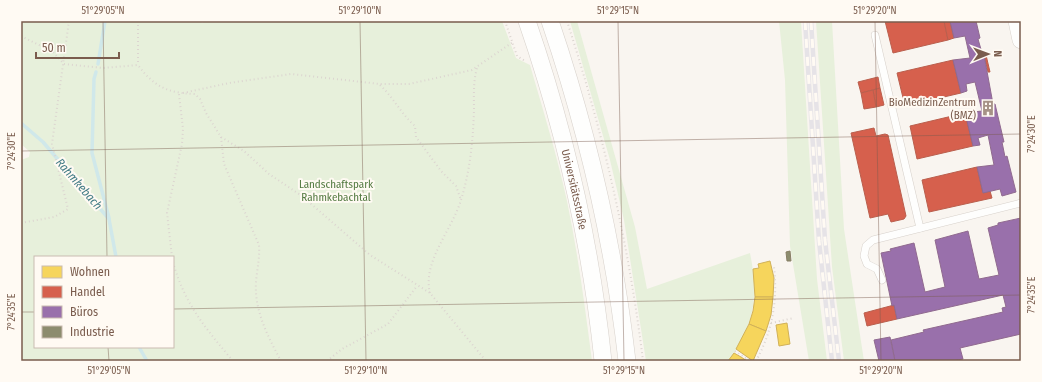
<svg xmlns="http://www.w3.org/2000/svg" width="1042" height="382" font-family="'Fira Sans Condensed',sans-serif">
<rect width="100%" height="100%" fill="#f9f5f0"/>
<g fill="#e7f0db" fill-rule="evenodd">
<path d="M21 21H201L202 23 205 21H502L516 58 530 65C543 110 557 155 567 201 578 254 585 307 592 361H21V160L29 157 30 152 21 144ZM35 257H173V347H35Z"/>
<path d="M570 21H577L635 227 647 289 750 253C758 292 756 319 734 353L747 361H646L624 220 610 160Z"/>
<polygon points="779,21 801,21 817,279 827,361 809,361 790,246 785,80"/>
<polygon points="816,21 832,21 844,229 864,361 844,361 832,267"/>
</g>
<g fill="#f6d55c" stroke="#d1b158">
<polygon points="770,261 774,278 773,297 755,297 753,269 759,268 758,264"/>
<polygon points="755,297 773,297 771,315 766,331 749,324 753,311"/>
<polygon points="787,323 790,344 779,346 776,325"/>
<polygon points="749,324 766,331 753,361 736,349"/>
<polygon points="734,353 741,357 747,361 728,361"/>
</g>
<g fill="#d6604d" stroke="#ba5f4d">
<polygon points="885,21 944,21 948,40 893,53"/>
<polygon points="944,21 950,21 954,38 948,40"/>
<polygon points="984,55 986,55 990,72 988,72"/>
<polygon points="953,60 961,93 905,106 897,73"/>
<polygon points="878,77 880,88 861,93 858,82"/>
<polygon points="880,88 884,105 876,107 873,90"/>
<polygon points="873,90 876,107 864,109 861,93"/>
<polygon points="965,113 973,146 917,159 910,126"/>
<polygon points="874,128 876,136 885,134 888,135 906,216 904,219 891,222 888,214 870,218 851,133"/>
<polygon points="977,167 983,193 990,191 992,198 929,212 922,180"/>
<polygon points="894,305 897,319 867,326 864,313"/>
</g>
<g fill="#9970ab" stroke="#906a8f">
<polygon points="950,21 976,21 980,38 978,39 982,53 984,55 993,104 995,104 1004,142 1002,142 1005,157 1007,156 1016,192 1002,196 1000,189 983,193 977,167 994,165 988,135 978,138 980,145 973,146 965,113 982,111 975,82 966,84 967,91 961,93 953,60 970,58 965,36 954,38"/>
<polygon points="1021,218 1021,334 960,348 963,359 952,361 895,361 891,340 924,332 923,330 1003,312 1002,308 1006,307 1003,295 897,319 894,305 892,306 881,253 891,251 890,249 914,243 925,292 945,287 935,240 968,231 979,279 999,275 988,228 998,225 998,223"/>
<polygon points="890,337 895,361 879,361 874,340"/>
</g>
<polygon fill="#8c8c6e" stroke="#877e64" points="790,251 791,261 787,261 786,252"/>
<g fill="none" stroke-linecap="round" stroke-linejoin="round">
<g stroke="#d0e8ea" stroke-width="3.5">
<polyline points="98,64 105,21"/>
<polyline points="96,72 94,79 92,153 109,218"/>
<polyline points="21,123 43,142 109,219 116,257"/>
<polyline points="139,347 147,361"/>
</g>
<defs>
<g id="service">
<polyline points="875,35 920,228"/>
<polyline points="882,280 877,269 867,264 864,256 866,246 873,240 1021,203"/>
</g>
<g id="tertiary">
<path id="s1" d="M527 21C565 131 591 245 603 361"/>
<path d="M550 21C587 130 614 246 627 361"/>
<polyline points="1017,21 1021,40"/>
</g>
</defs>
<use href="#service" stroke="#d7d1cb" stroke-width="8"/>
<use href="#tertiary" stroke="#d7d1cb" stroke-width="18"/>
<g stroke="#dcd5d0" stroke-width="2" stroke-dasharray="1 3" stroke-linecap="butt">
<polyline points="138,21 138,65"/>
<polyline points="505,21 517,56 525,61"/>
<path d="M567 21C603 132 629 245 643 361"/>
<path d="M21 36 53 52 64 64 103 68 138 65C154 87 168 93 195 94L200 99 206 113 221 137 244 151 269 174 302 196 370 255 430 293 486 361"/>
<path d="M380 85C394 98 401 114 415 126L416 137 441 171 456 186 461 200"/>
<polyline points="183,93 229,83 291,74 380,84 409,84 472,70 513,42"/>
<path d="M221 137 224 164 259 245C260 258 257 269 256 282 254 310 268 337 281 361"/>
<polyline points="21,223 54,217 68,209 52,144 69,21"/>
<polyline points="172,257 167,213 182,144 183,129 179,94"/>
<path d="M173 262C184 303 206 329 233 361"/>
<path d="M430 293C422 262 452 230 461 200 470 171 473 141 474 110 474 96 473 82 477 68"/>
<polyline points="771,323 794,318"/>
<polyline points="735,351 750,361"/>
<polyline points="327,361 342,349 388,324 417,286"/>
<path d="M756 361C772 332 778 301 774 267"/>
</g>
<use href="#service" stroke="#fefefd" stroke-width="7"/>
<use href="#tertiary" stroke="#fefefd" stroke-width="17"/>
<defs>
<g id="rail">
<polyline points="805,21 819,241 832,361"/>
<polyline points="811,21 825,240 839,361"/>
</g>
</defs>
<use href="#rail" stroke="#e6e3e7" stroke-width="4.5"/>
<use href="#rail" stroke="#fffaf3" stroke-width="3" stroke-dasharray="9" stroke-linecap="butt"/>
</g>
<path fill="none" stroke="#7a5c4d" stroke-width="1" stroke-opacity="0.45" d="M103 21 107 257M360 21 366 361M618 21 624 361M875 21 881 361M21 151 1021 134M173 309 1021 295M21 312H35M108 347 109 361"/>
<defs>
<symbol id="building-bare" viewBox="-9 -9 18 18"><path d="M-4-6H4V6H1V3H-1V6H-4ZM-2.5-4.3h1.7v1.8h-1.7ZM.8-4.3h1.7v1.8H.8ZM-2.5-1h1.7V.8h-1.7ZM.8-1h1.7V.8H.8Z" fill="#a69286" stroke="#fffaf3" stroke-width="2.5" paint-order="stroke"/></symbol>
</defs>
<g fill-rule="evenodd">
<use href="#building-bare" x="977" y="97" width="22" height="22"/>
</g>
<g text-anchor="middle" stroke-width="4" stroke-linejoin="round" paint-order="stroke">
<g font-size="11" fill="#7a5c4d" stroke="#fffaf3" text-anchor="end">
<text x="976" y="106">BioMedizinZentrum<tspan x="976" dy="13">(BMZ)</tspan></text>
</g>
<g font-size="11" fill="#537a41" stroke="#fffaf3">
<text x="336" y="188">Landschaftspark<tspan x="336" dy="13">Rahmkebachtal</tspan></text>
</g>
<g font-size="11" fill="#7a5c4d" stroke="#fffaf3">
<text dy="4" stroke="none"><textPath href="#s1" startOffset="175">Universitätsstraße</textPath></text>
</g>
<g font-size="12" font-style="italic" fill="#437c86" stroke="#fffaf3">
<text transform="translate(79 184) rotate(49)" y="4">Rahmkebach</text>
</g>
</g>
<rect width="1042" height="382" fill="none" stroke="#fffaf3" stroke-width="44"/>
<rect x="34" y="256" width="140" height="92" fill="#fffaf3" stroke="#cabbb1"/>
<rect x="42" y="266" width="20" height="12" fill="#f6d55c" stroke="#cabbb1"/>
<text x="70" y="276" font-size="12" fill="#7a5c4d">Wohnen</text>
<rect x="42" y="286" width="20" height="12" fill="#d6604d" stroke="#cabbb1"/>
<text x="70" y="296" font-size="12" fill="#7a5c4d">Handel</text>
<rect x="42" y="306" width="20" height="12" fill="#9970ab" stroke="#cabbb1"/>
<text x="70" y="316" font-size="12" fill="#7a5c4d">Büros</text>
<rect x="42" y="326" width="20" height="12" fill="#8c8c6e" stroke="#cabbb1"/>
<text x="70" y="336" font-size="12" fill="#7a5c4d">Industrie</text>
<g transform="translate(988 54) rotate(89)" stroke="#fffaf3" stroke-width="3" paint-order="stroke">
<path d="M0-3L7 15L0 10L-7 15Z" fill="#7a5c4d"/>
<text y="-6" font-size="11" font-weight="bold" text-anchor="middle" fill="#7a5c4d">N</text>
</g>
<path d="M36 52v6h83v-6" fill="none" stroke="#7a5c4d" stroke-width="2"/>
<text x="42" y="52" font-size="12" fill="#7a5c4d" stroke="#fffaf3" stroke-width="3" paint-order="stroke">50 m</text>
<rect x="22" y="22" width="998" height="338" fill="none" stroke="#7a5c4d" stroke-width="1.5"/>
<g font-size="10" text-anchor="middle" fill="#7a5c4d">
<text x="103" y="14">51°29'05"N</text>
<text x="360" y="14">51°29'10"N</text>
<text x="618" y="14">51°29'15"N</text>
<text x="875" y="14">51°29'20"N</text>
<text transform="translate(1031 134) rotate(-90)" y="4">7°24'30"E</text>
<text transform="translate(11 151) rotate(-90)" y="4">7°24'30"E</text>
<text transform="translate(1031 295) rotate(-90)" y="4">7°24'35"E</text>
<text transform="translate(11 312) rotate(-90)" y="4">7°24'35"E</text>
<text x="109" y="374">51°29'05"N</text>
<text x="366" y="374">51°29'10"N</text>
<text x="624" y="374">51°29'15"N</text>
<text x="881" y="374">51°29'20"N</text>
</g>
</svg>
